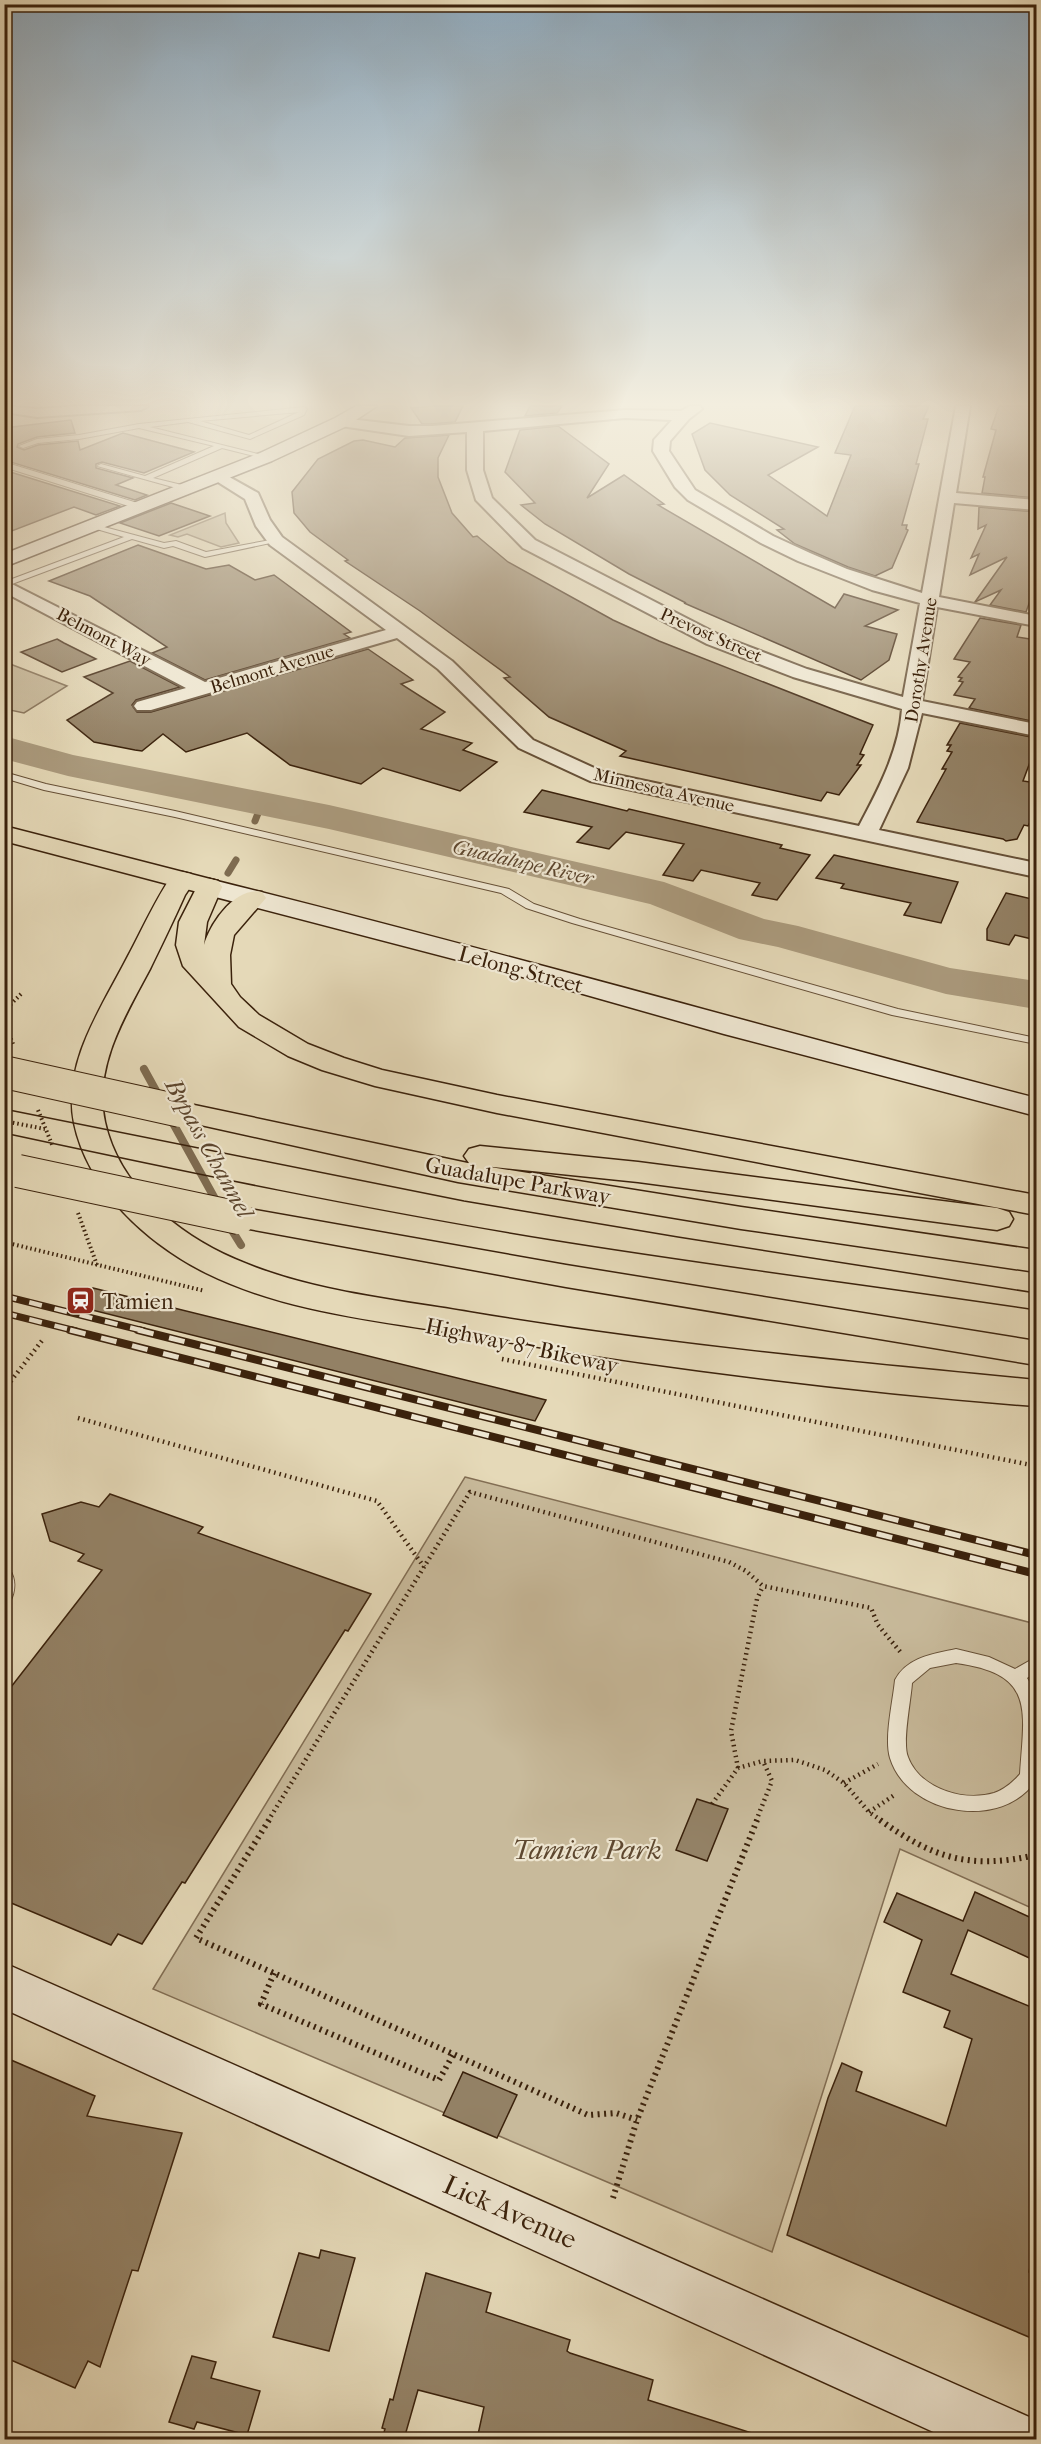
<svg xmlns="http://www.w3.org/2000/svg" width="1041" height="2444" font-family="'IM FELL French Canon',serif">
<rect width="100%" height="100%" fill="#e5d9b8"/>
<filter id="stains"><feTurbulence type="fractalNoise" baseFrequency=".00333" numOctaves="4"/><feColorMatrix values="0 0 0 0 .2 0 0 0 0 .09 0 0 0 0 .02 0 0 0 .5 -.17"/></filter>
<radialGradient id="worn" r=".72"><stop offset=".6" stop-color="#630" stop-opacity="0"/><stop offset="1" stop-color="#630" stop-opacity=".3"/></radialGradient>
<g fill="#c8ba9b" stroke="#826e54" stroke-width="1.5">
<polygon points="225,513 226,523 239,543 221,547 187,534 178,537 170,535"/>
<polygon points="5,662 67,686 24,713 5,709"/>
<polygon points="465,1477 1036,1624 1036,1910 900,1849 772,2252 153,1989"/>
</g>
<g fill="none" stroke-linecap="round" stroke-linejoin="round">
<g stroke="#7e6b50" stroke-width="7">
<polyline points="255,821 262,803"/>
<polyline points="228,873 236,860"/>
</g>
<g stroke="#7e6b50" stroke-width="8">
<polyline points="144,1069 160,1098"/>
<polyline points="169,1116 219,1206"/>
<polyline points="228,1224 241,1245"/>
</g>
<polygon fill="#ab9b7e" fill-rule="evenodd" points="4,736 73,755 329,805 664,882 764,919 798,926 950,968 1036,981 1036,1009 946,994 778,947 739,939 650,904 329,829 68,776 4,759"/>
</g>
<g fill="#938165" stroke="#3b220c" stroke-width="1.5">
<polygon points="434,406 463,406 455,422 432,424 422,424 411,408"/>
<polygon points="530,406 562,406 557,413 525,416"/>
<polygon points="855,406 929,406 923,419 928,419 916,464 919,464 902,525 907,525 906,529 908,530 892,568 875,576 848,567 795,544 777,530 784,529 730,495 705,470 692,434 710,423 818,447 768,475 827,516 851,455 835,453"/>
<polygon points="999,406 1031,406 1030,408 1036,409 1036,498 982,493 985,477 983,477 996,430 991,429"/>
<polygon points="71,420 75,433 37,437 18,444 17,447 24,450 38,445 78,441 80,450 123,433 194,452 144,473 102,462 96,464 96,468 133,478 116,485 147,495 135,500 4,460 4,428"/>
<polygon points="558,426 609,464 587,498 624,475 664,504 658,505 835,608 844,594 898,610 865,626 897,634 889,660 861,680 684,603 686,603 629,574 545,524 521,505 535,503 505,472 520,430"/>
<polygon points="449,435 438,458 438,477 452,513 473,537 477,536 508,562 613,620 659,641 873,725 860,754 864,755 857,765 861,765 839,795 827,792 821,801 620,756 626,751 549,717 504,678 510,677 420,611 345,561 348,560 310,532 294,513 292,492 318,459 354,441 363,440 395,447 405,438"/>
<polygon points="4,470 120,506 96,515 74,507 4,534"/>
<polygon points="171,503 210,516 159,536 120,523"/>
<polygon points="979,507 1036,512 1036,584 1026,612 990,605 1001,590 975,602 1007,557 970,575 979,554 971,558 986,525 978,529"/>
<polygon points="138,545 206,569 229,565 255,580 274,575 351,632 344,634 350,638 205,680 152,653 167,647 90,596 49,581"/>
<polygon points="980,618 1021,625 1017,637 1036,640 1036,664 1030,675 1036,676 1036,722 969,708 975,699 954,695 963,682 959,681 962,678 958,677 970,662 954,659"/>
<polygon points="57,639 64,643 96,659 62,672 21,652"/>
<polygon points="368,649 413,680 401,684 445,712 421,729 472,743 463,750 497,762 460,791 383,768 361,784 290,765 247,733 186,752 163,734 142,751 135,750 94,742 67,720 113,693 84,677 130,661 180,687 136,700 132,705 137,712 151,712"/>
<polygon points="960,723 1036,738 1036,746 1023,781 1036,783 1036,810 1028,826 1024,825 1017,839 1006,841 1003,839 917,822 946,769 942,769 952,752 947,751 951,745 947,745"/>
<polygon points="542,790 627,811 629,809 782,845 780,848 810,855 777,900 752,895 760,883 701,870 693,881 663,875 684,844 626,832 609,849 577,842 592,827 524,812"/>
<polygon points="834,855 888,867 958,882 941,923 904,915 911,903 841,888 844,884 816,878"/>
<polygon points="1006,893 1036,900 1036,940 1015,935 1009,945 987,940 987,929"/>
<polygon points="93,1288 546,1400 535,1421 88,1309"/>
<polygon points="110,1494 203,1527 198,1533 371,1594 348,1631 345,1630 185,1883 182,1882 142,1944 118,1934 111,1945 4,1900 4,1696 102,1570 78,1561 84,1554 50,1541 42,1514 81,1502 99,1507"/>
<polygon points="697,1799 728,1809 707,1861 676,1850"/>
<polygon points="975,1892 1036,1920 1036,1961 968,1930 951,1974 1036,2009 1036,2236 1029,2272 1036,2275 1036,2340 787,2235 828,2098 842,2063 862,2072 856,2091 946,2126 972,2039 944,2027 950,2011 903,1992 922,1940 884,1922 897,1893 963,1921"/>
<polygon points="4,2057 95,2096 87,2116 182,2133 138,2271 132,2270 100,2367 88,2361 75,2388 4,2357"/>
<polygon points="463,2072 517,2095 497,2138 443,2115"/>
<polygon points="321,2250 355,2258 329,2351 273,2337 299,2253 319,2258"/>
<polygon points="426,2273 491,2293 486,2312 570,2340 567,2351 570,2353 653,2380 648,2400 758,2435 757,2439 477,2439 484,2407 418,2390 404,2439 382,2439 385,2429 382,2428 390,2399 393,2400"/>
<polygon points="192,2356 216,2362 211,2378 260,2391 247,2435 197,2422 194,2429 169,2422"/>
</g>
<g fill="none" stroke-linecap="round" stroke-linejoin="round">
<defs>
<g id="lane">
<path d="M304 407 307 409 304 415 250 439 188 422 150 427 270 457 266 459 222 448 153 478 190 487 191 489 187 491 97 466 101 464 145 476 214 446 139 428 79 439 38 443 23 448 19 446 37 439 79 435 139 424ZM299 412 249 435 200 421Z"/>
<polygon points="4,462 144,505 145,507 138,509 4,467"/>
<polygon points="93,524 164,543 176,541 206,552 276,539 280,541 205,557 173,546 164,548 132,539 4,587 4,582 124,537 93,528"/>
<polygon points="4,772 46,784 175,811 509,889 534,904 580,919 898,1009 1036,1038 1036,1044 892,1015 572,923 526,908 501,893 175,817 44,790 4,778"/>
<path d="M4 1568 10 1570C16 1580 16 1590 10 1602L4 1603Z"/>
<path d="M956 1649 989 1657 1015 1669 1036 1657V1672L1027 1678 1036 1693V1780C1003 1831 908 1816 890 1758 884 1738 893 1701 895 1680 907 1657 933 1654 956 1649ZM956 1663C1036 1674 1024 1710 1020 1774 1013 1782 1005 1789 994 1793 964 1802 920 1789 908 1757 902 1743 911 1700 912 1683L930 1668Z"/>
</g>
<g id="street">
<polygon points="4,406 37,409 80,406 148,406 141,410 37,417 4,412"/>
<path d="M690 406H700L702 409 689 419 670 441 669 451 695 490 773 536 810 553 847 569 922 593 956 406H970L956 493 1036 500V510L954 503 939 597 1036 616V626L937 607 922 701 1036 724V736L922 713 908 768 879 830 1036 863V877L590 781 519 748 438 669 397 638 151 710H137L134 706 137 702 186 688 4 592V580L205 682 386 630 270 545 256 526 245 499 210 477 218 472 224 474 258 493 270 520 282 537 452 661 533 740 603 772 859 826C878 790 899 751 902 709L793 677 707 644 523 548 476 500 467 470V432L409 436 341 426 334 422 341 418 409 426H432L625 410 681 411ZM625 418 672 420 654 440 653 451 675 487 688 500 761 543 798 561 872 590 920 603 903 697 807 669 721 636 535 540 492 498 483 470V431Z"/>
</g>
<g id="secondary">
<polygon points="356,406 377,406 347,426 272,461 4,567 4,554 260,453 335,418"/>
<path d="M209 879C486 948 760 1026 1036 1098V1116L724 1034 530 979 200 893 196 887 200 881Z"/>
<polygon points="4,1963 1036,2420 1036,2440 951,2440 4,2009"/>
</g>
<polygon id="primary" points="4,826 218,881 222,887 218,893 209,895 4,841"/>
<g id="highway">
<path d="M182 872 191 874 195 880 185 895C174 920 162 944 150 969 125 1016 93 1067 105 1122 119 1186 177 1234 235 1259 311 1292 393 1299 474 1313 660 1344 848 1362 1036 1380V1406C847 1392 657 1367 470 1336 382 1321 287 1313 206 1273 147 1243 88 1190 74 1123 62 1063 102 1007 128 956 143 928 155 900 173 874Z"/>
<path d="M209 879 218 881 222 887 207 922 204 945C211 922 236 886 262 892L266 898 234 935 230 955 231 984 240 997 259 1015 308 1044 344 1058 382 1070 497 1095 1036 1195V1215L497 1113 375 1086 322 1070 288 1056 239 1027 183 966 176 945 179 922 200 881Z"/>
<polygon points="180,1102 477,1165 469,1163 464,1156 469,1149 480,1146 638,1162 997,1208 1009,1212 1013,1219 1009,1226 997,1230 638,1182 484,1166 741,1207 1036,1250 1036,1272 741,1229 458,1182 169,1118 165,1111 169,1104"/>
<polygon points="239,1207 566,1265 1036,1341 1036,1365 566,1287 227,1225 223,1218 227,1211"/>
</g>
</defs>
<use href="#lane" stroke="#665037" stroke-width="2"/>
<use href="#street" stroke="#665037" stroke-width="4"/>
<use href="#secondary" stroke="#3b220c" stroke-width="3"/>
<use href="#primary" stroke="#3b220c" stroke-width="3"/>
<use href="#highway" stroke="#3b220c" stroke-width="3"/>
<g stroke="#3b220c" stroke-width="4" stroke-dasharray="1.5 3" stroke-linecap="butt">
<polyline points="4,1011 21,994"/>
<polyline points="4,1022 13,1044"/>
<polyline points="38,1110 53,1147"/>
<polyline points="4,1121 45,1129"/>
<polyline points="78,1213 97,1265"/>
<polyline points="4,1242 205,1291"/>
</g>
<g stroke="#3b220c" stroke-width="4.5" stroke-dasharray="1.5 4" stroke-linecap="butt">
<polyline points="502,1359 1036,1466"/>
<polyline points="4,1390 44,1338"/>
<polyline points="78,1418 377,1501 424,1567"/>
<polyline points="738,1768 731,1731 757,1599 763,1586"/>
<polyline points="844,1783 878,1764"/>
<polyline points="712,1804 738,1768 763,1761 795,1760 825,1770 844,1783 869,1812 882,1821"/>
<polyline points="869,1812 896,1794"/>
<polyline points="268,1821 470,1492 729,1562 746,1571 763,1586 871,1608 878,1625 902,1654"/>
<polyline points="756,1821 772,1781 763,1761"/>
</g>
<g stroke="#3b220c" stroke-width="6" stroke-dasharray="2 4.5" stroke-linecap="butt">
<polyline points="269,1820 196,1938 588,2115 616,2113 637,2120"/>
<path d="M880 1820C933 1858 970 1870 1036 1855"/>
<polyline points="274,1973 261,2004 439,2080 454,2053"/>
<polyline points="613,2198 637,2120 757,1820"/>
</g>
<use href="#lane" fill="#eee6d1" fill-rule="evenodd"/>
<use href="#street" fill="#eee6d1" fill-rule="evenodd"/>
<use href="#secondary" fill="#eee6d1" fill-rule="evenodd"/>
<use href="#primary" fill="#e5d9b8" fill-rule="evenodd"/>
<use href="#highway" fill="#e5d9b8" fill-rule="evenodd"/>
<g stroke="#3b220c" stroke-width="1.5">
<polyline points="4,1109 464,1201 678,1237 1036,1293"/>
<path d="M4 1133C186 1172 368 1210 552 1240 713 1266 875 1286 1036 1310"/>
</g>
<defs>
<g id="rail-far1">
<polyline points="4,1296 144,1331"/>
<polyline points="4,1313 76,1331"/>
</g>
<g id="rail">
<polyline points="70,1330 1036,1574"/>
<polyline points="138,1330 1036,1555"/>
</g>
</defs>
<use href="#rail-far1" stroke="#3b220c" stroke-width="7"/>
<use href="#rail" stroke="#3b220c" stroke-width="8"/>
<use href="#rail-far1" stroke="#eee6d1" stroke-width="4.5" stroke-dasharray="13" stroke-linecap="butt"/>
<use href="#rail" stroke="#eee6d1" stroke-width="5" stroke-dasharray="16" stroke-linecap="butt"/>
<defs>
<g id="highway-bridge">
<polyline points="4,1072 180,1111"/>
<polyline points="18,1171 239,1218"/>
</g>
</defs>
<use href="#highway-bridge" stroke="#3b220c" stroke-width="34" stroke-linecap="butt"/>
<use href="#highway-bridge" stroke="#e5d9b8" stroke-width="32"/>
</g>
<linearGradient id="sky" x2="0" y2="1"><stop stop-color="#8faabe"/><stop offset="0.54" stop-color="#f3eedf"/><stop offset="1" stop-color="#f3eedf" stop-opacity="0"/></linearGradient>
<rect width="1041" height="748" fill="url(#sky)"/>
<defs>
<symbol id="station-square" viewBox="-11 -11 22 22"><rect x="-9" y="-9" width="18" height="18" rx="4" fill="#8f2418" stroke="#eee6d1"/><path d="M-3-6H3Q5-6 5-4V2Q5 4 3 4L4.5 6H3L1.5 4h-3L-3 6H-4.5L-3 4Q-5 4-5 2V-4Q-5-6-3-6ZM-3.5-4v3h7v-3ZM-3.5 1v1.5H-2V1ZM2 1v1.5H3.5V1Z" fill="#fff"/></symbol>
</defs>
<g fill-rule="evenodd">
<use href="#station-square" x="64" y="1284" width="33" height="33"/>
</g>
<g text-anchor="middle" stroke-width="4.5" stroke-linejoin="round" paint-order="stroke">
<g font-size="18" fill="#3b220c" stroke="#eee6d1">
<text transform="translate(711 635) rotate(24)" y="6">Prevost Street</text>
<text transform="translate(104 637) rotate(28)" y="6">Belmont Way</text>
<text transform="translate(921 660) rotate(-81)" y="6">Dorothy Avenue</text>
<text transform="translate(272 669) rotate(-17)" y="6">Belmont Avenue</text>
<text transform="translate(664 790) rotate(13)" y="6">Minnesota Avenue</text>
</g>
<g font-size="20" font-style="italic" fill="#5d462e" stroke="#eee6d1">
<text transform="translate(523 862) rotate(13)" y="7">Guadalupe River</text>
</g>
<g font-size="22" fill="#3b220c" stroke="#eee6d1">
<text transform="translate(521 969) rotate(15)" y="8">Lelong Street</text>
<text transform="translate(518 1180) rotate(10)" y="8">Guadalupe Parkway</text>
<text transform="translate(522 1345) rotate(12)" y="8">Highway 87 Bikeway</text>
</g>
<g font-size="22" fill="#3b220c" stroke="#eee6d1" text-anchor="start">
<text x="102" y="1309">Tamien</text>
</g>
<g font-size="24" font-style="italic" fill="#5d462e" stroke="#eee6d1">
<text transform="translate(209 1148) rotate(61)" y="8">Bypass Channel</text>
</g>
<g font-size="27" font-style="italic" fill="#5e4830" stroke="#eee6d1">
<text x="587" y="1859">Tamien Park</text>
</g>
<g font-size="27" fill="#3b220c" stroke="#eee6d1">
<text transform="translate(510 2212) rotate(24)" y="9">Lick Avenue</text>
</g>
</g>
<rect width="1041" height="2444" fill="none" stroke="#e5d9b8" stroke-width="24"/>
<rect x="6" y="6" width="1029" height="2432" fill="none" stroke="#3b220c" stroke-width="3"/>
<rect x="12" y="12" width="1017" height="2420" fill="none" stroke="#3b220c" stroke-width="1.5"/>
<rect width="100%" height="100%" filter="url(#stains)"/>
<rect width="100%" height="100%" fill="url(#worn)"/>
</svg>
